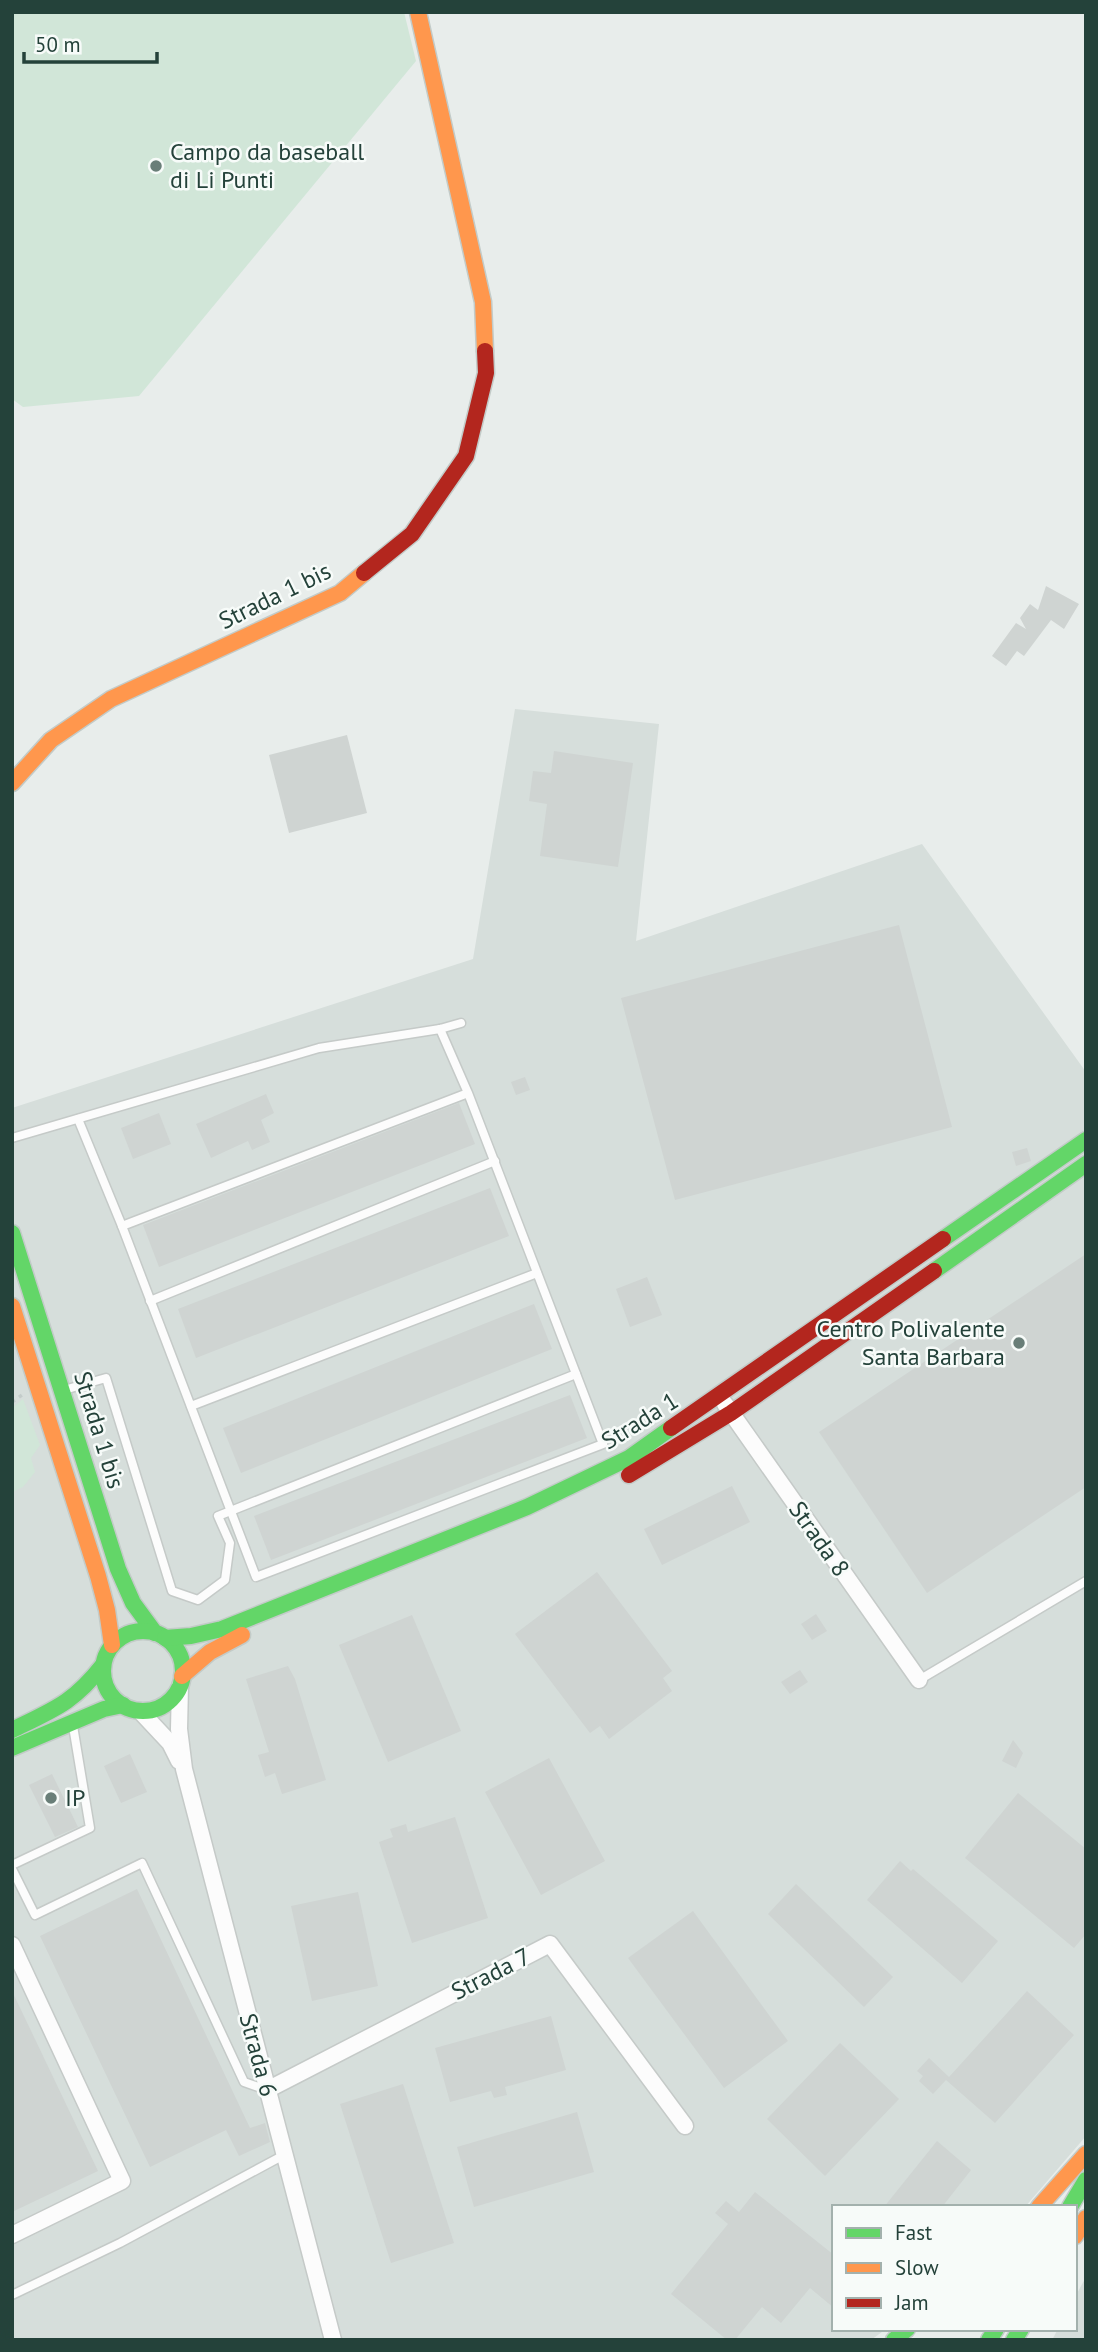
<svg xmlns="http://www.w3.org/2000/svg" width="1098" height="2352" font-family="'PT Sans',sans-serif">
<rect width="100%" height="100%" fill="#e8edeb"/>
<g fill="#d6dedb">
<polygon points="515,709 659,724 636,941 922,844 1086,1072 1086,2136 1025,2207 834,2207 834,2329 886,2329 871,2340 12,2340 12,1108 473,959"/>
<polygon points="1086,2277 1086,2340 1052,2340 1058,2329 1075,2329 1075,2297"/>
</g>
<g fill="#d1e6d8">
<polygon points="12,12 404,12 416,61 139,396 23,407 12,399"/>
<polygon points="23,1399 40,1445 31,1458 35,1472 23,1487 14,1491 12,1486 12,1408"/>
</g>
<g fill="#cfd4d2">
<polygon points="1046,586 1079,604 1064,629 1051,620 1024,656 1017,651 1006,666 992,656 1016,623 1026,629 1020,618 1030,604 1038,610"/>
<polygon points="347,735 367,813 289,833 269,755"/>
<polygon points="554,751 633,763 618,867 540,856 547,804 529,801 533,771 551,773"/>
<polygon points="899,925 952,1127 675,1200 621,998"/>
<polygon points="525,1077 530,1090 516,1095 511,1082"/>
<polygon points="266,1094 274,1113 261,1120 270,1142 252,1150 248,1141 211,1158 196,1124"/>
<polygon points="459,1103 475,1144 159,1267 143,1225"/>
<polygon points="159,1113 171,1144 133,1159 121,1128"/>
<polygon points="1027,1148 1031,1161 1016,1166 1012,1152"/>
<polygon points="490,1188 509,1236 196,1358 178,1309"/>
<polygon points="1086,1254 1086,1487 927,1593 819,1432"/>
<polygon points="647,1277 662,1315 630,1327 616,1289"/>
<polygon points="534,1304 552,1349 241,1473 223,1428"/>
<polygon points="570,1395 587,1438 271,1560 254,1516"/>
<polygon points="732,1486 750,1522 662,1565 644,1529"/>
<polygon points="597,1572 672,1671 663,1678 672,1691 609,1739 600,1726 590,1733 515,1634"/>
<polygon points="816,1614 827,1631 812,1640 801,1624"/>
<polygon points="412,1615 461,1731 388,1762 339,1645"/>
<polygon points="288,1666 295,1679 326,1780 282,1794 275,1773 265,1777 258,1755 269,1752 246,1679"/>
<polygon points="800,1670 808,1682 790,1694 781,1682"/>
<polygon points="1013,1740 1023,1753 1016,1768 1002,1761"/>
<polygon points="130,1754 147,1792 121,1803 104,1766"/>
<polygon points="549,1758 605,1861 541,1895 485,1792"/>
<polygon points="52,1774 78,1827 55,1837 29,1785"/>
<polygon points="1018,1793 1086,1849 1086,1934 1074,1948 965,1858"/>
<polygon points="455,1817 488,1918 412,1943 379,1842 393,1837 390,1829 406,1824 408,1832"/>
<polygon points="900,1861 911,1871 913,1869 998,1941 962,1983 867,1900"/>
<polygon points="796,1884 893,1977 864,2007 768,1914"/>
<polygon points="137,1889 250,2128 265,2123 270,2142 239,2156 226,2130 150,2167 40,1936"/>
<polygon points="358,1892 378,1986 312,2001 291,1906"/>
<polygon points="693,1911 788,2041 724,2088 628,1958"/>
<polygon points="12,1991 98,2171 12,2212"/>
<polygon points="1027,1991 1074,2035 995,2123 946,2080 933,2094 919,2081 923,2076 917,2071 929,2058 949,2077"/>
<polygon points="551,2016 566,2070 505,2087 507,2095 494,2098 491,2091 450,2102 435,2048"/>
<polygon points="840,2043 899,2099 825,2176 767,2119"/>
<polygon points="403,2084 454,2243 391,2263 340,2104"/>
<polygon points="577,2112 594,2172 474,2207 457,2147"/>
<polygon points="937,2141 971,2170 942,2207 884,2207"/>
<polygon points="755,2192 834,2255 834,2308 810,2288 781,2323 762,2307 735,2340 727,2340 671,2294 728,2224 715,2213 726,2201 739,2212"/>
</g>
<g fill="none" stroke-linecap="round" stroke-linejoin="round">
<defs>
<g id="lane">
<polyline points="440,1029 468,1093 603,1444 256,1577 122,1226 468,1093"/>
<polyline points="78,1119 122,1226"/>
<polyline points="12,1138 319,1048 440,1029 461,1023"/>
<polyline points="150,1301 495,1161"/>
<polyline points="64,1390 106,1378 172,1591 198,1600 225,1580 230,1543 218,1516 576,1374"/>
<polyline points="191,1406 537,1273"/>
<polyline points="919,1680 1086,1581"/>
<polyline points="12,1865 90,1828 73,1726"/>
<polyline points="12,1869 35,1915 142,1863 244,2082 267,2090"/>
<polyline points="12,2295 120,2243 284,2155"/>
</g>
<g id="street">
<polyline points="725,1404 919,1680"/>
<polyline points="180,1686 179,1729 184,1769 333,2340"/>
<polyline points="140,1711 170,1743 179,1761"/>
<polyline points="12,1945 122,2181 12,2235"/>
<polyline points="267,2090 550,1944 685,2126"/>
</g>
<g id="fast">
<polyline points="12,1233 118,1569 133,1603 155,1633"/>
<polyline points="943,1239 1086,1140"/>
<polyline points="934,1271 1086,1164"/>
<circle cx="143" cy="1671" r="40"/>
<polyline points="165,1638 191,1636 222,1629 527,1507 629,1458 671,1428"/>
<path d="M12 1730C55 1709 73 1703 103 1665"/>
<polyline points="12,1748 104,1709 123,1705"/>
<polyline points="1070,2207 1086,2180"/>
<polyline points="894,2340 907,2329"/>
<polyline points="989,2340 996,2329"/>
<polyline points="1014,2340 1021,2329"/>
</g>
<g id="slow">
<polyline points="418,12 483,302 485,351"/>
<polyline points="12,783 51,740 111,699 340,593 364,573"/>
<polyline points="12,1306 98,1576 107,1610 112,1645"/>
<polyline points="182,1676 210,1652 242,1635"/>
<polyline points="1039,2207 1086,2154"/>
<polyline points="1075,2236 1086,2218"/>
</g>
<g id="jam">
<polyline points="364,573 412,534 466,456 486,373 485,351"/>
<polyline points="671,1428 943,1239"/>
<polyline points="629,1475 731,1413 934,1271"/>
</g>
</defs>
<use href="#lane" stroke="#c5cac8" stroke-width="11"/>
<use href="#street" stroke="#c5cac8" stroke-width="19"/>
<use href="#fast" stroke="#c3cbc8" stroke-width="19"/>
<use href="#slow" stroke="#c3cbc8" stroke-width="19"/>
<use href="#jam" stroke="#c3cbc8" stroke-width="19"/>
<polyline stroke="#c3ccca" stroke-width="3.5" stroke-dasharray="3.5 5" stroke-linecap="butt" points="12,1402 22,1395"/>
<use href="#lane" stroke="#fcfcfc" stroke-width="8"/>
<use href="#street" stroke="#fcfcfc" stroke-width="16"/>
<use href="#fast" stroke="#63d668" stroke-width="16"/>
<use href="#slow" stroke="#ff974d" stroke-width="16"/>
<use href="#jam" stroke="#b3261e" stroke-width="16"/>
</g>
<g fill="#697e78" stroke="#f7fbf9" stroke-width="2.5">
<circle cx="156" cy="166" r="7"/>
<circle cx="1019" cy="1343" r="7"/>
<circle cx="51" cy="1798" r="7"/>
</g>
<g text-anchor="middle" stroke-width="5" stroke-linejoin="round" paint-order="stroke">
<g font-size="24" fill="#24423a" stroke="#f7fbf9" text-anchor="start">
<text x="170" y="160">Campo da baseball<tspan x="170" dy="28">di Li Punti</tspan></text>
<text x="1005" y="1337" text-anchor="end">Centro Polivalente<tspan x="1005" dy="28">Santa Barbara</tspan></text>
<text x="65" y="1806">IP</text>
</g>
<g font-size="24" fill="#24423a" stroke="#f7fbf9">
<text transform="translate(275 596) rotate(-26)" y="8">Strada 1 bis</text>
<text transform="translate(640 1421) rotate(-32)" y="8">Strada 1</text>
<text transform="translate(99 1430) rotate(73)" y="8">Strada 1 bis</text>
<text transform="translate(819 1539) rotate(55)" y="8">Strada 8</text>
<text transform="translate(491 1974) rotate(-27)" y="8">Strada 7</text>
<text transform="translate(258 2055) rotate(75)" y="8">Strada 6</text>
</g>
</g>
<rect width="1098" height="2352" fill="none" stroke="#24423a" stroke-width="28"/>
<rect x="832" y="2205" width="245" height="126" fill="#f7fbf9" stroke="#a3b1ad" stroke-width="2"/>
<rect x="846" y="2228" width="35" height="10" fill="#63d668" stroke="#a3b1ad" stroke-width="2"/>
<text x="895" y="2240" font-size="21" fill="#24423a">Fast</text>
<rect x="846" y="2263" width="35" height="10" fill="#ff974d" stroke="#a3b1ad" stroke-width="2"/>
<text x="895" y="2275" font-size="21" fill="#24423a">Slow</text>
<rect x="846" y="2298" width="35" height="10" fill="#b3261e" stroke="#a3b1ad" stroke-width="2"/>
<text x="895" y="2310" font-size="21" fill="#24423a">Jam</text>
<path d="M24 52v10h133v-10" fill="none" stroke="#24423a" stroke-width="3.5"/>
<text x="35" y="52" font-size="21" fill="#24423a" stroke="#f7fbf9" stroke-width="5" paint-order="stroke">50 m</text>
</svg>
